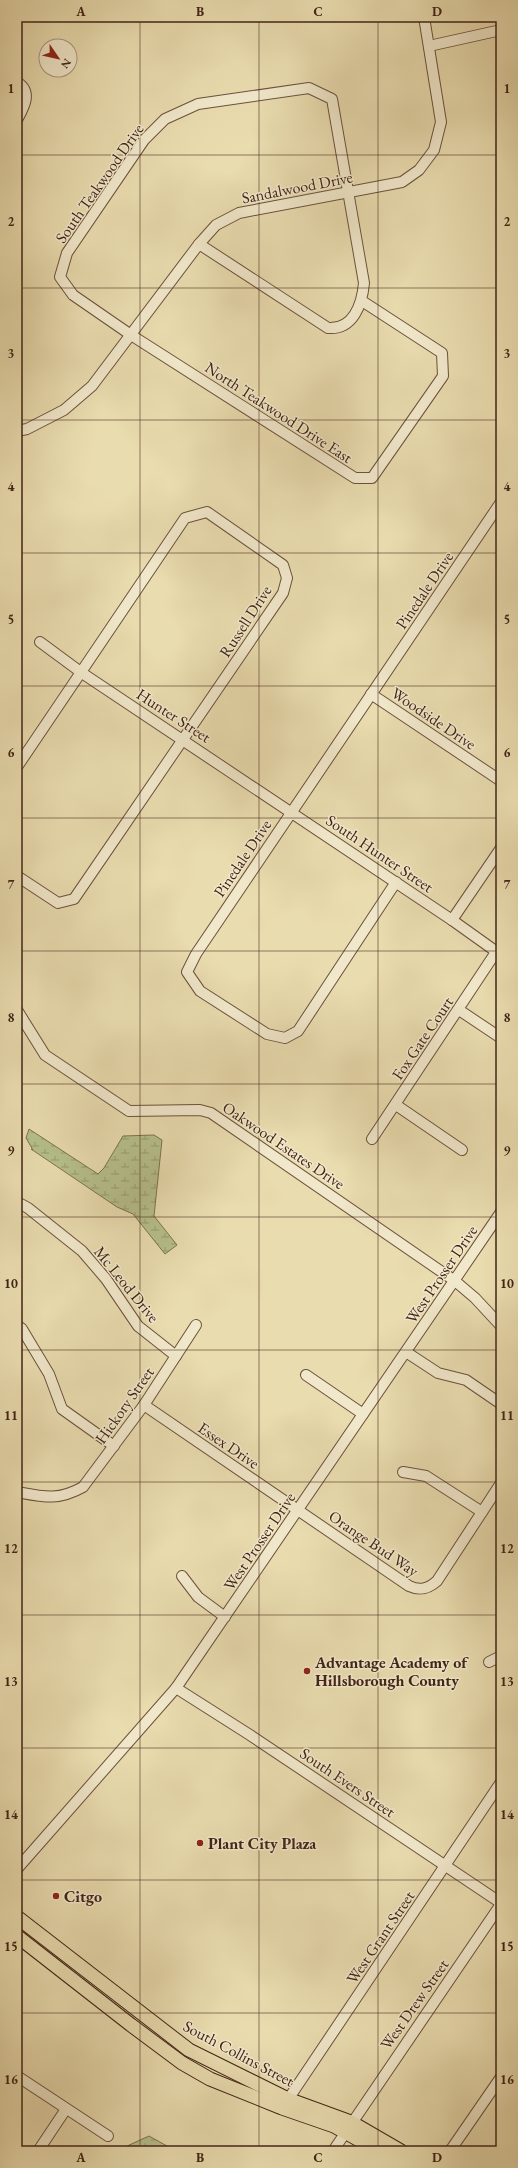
<svg xmlns="http://www.w3.org/2000/svg" width="518" height="2168" font-family="'EB Garamond',serif">
<defs>
<pattern id="wetland-marsh" width="20" height="14" patternUnits="userSpaceOnUse"><rect width="20" height="14" fill="#b6c08b"/><path d="M1 5h8M5 5V1M11 12h8M15 12V8" fill="none" stroke="#969c71"/></pattern>
</defs>
<rect width="100%" height="100%" fill="#e9dcaf"/>
<filter id="stains"><feTurbulence type="fractalNoise" baseFrequency=".005" numOctaves="4"/><feColorMatrix values="0 0 0 0 .2 0 0 0 0 .09 0 0 0 0 .02 0 0 0 .5 -.17"/></filter>
<radialGradient id="worn" r=".72"><stop offset=".6" stop-color="#630" stop-opacity="0"/><stop offset="1" stop-color="#630" stop-opacity=".3"/></radialGradient>
<g fill="url(#wetland-marsh)" stroke="#7c7250">
<polygon points="29,1129 98,1174 104,1168 123,1136 154,1135 162,1140 154,1216 177,1245 165,1254 133,1214 117,1207 31,1149 33,1150 26,1138"/>
<polygon points="149,2136 176,2151 121,2151 125,2147"/>
</g>
<g fill="none" stroke-linecap="round" stroke-linejoin="round">
<defs>
<g id="minor">
<polyline points="429,46 501,30"/>
<path d="M17 82C33 92 24 107 17 120"/>
<path d="M199 244 328 328C353 330 362 305 364 283L332 99 309 88 198 104 165 119 144 140 67 253 60 277 73 295 131 335 355 478H372L443 376 442 353 362 301"/>
<polyline points="17,431 27,429 64,410 92,386 199,244 216,225 239,213 402,182 419,170 434,150 441,122 424,17"/>
<polyline points="40,642 82,673 452,920 501,955"/>
<polyline points="371,694 501,781"/>
<polyline points="17,767 185,518 207,512 283,565 287,578 283,593 74,899 58,903 17,876"/>
<polyline points="396,882 298,1031 285,1038 267,1034 200,991 187,972 196,954 501,502"/>
<polyline points="452,920 501,848"/>
<polyline points="17,1010 45,1055 129,1111 200,1110 211,1113 455,1281 475,1298 501,1326"/>
<polyline points="459,1010 501,1038"/>
<polyline points="396,1105 462,1150"/>
<polyline points="372,1139 496,952"/>
<polyline points="17,1202 28,1208 82,1251 106,1279 138,1326 176,1356"/>
<polyline points="17,1325 22,1329 49,1374 62,1409 114,1446"/>
<polyline points="406,1352 438,1373 466,1380 501,1404"/>
<polyline points="306,1375 363,1414"/>
<path d="M144 1405 409 1586C420 1591 428 1589 437 1581L501 1483"/>
<polyline points="403,1472 426,1476 482,1512"/>
<path d="M17 1492C44 1497 58 1501 83 1487L144 1405 196 1325"/>
<polyline points="182,1576 198,1597 225,1617"/>
<polyline points="489,1662 501,1656"/>
<polyline points="176,1688 250,1735 501,1903"/>
<polyline points="17,1869 176,1688 501,1212"/>
<polyline points="17,2076 108,2136"/>
<polyline points="285,2104 501,1782"/>
<polyline points="38,2151 66,2109"/>
<polyline points="333,2151 501,1904"/>
<polyline points="450,2151 501,2077"/>
</g>
<g id="major">
<polyline points="17,1917 189,2050 288,2099 351,2122 401,2151"/>
<polyline points="17,1936 131,2025 182,2063 210,2079 282,2108 334,2126 379,2151"/>
</g>
</defs>
<use href="#minor" stroke="#6b513c" stroke-width="12"/>
<use href="#major" stroke="#412316" stroke-width="15"/>
<use href="#minor" stroke="#f1e8cb" stroke-width="10"/>
<use href="#major" stroke="#e9dcaf" stroke-width="13"/>
</g>
<path fill="none" stroke="#412316" stroke-width="1" stroke-opacity="0.55" d="M140 17V2151M259 17V2151M378 17V2151M17 155H501M17 288H501M17 420H501M17 553H501M17 686H501M17 818H501M17 951H501M17 1084H501M17 1217H501M17 1350H501M17 1482H501M17 1615H501M17 1748H501M17 1880H501M17 2013H501"/>
<g fill="#8f2418" stroke="#f1e8cb" stroke-width="1.5">
<circle cx="307" cy="1671" r="4"/>
<circle cx="200" cy="1843" r="4"/>
<circle cx="56" cy="1896" r="4"/>
</g>
<g text-anchor="middle" stroke-width="3" stroke-linejoin="round" paint-order="stroke">
<g font-size="16" fill="#412316" stroke="#f1e8cb">
<text transform="translate(99 183) rotate(-55)" y="6">South Teakwood Drive</text>
<text transform="translate(297 187) rotate(-11)" y="6">Sandalwood Drive</text>
<text transform="translate(279 412) rotate(33)" y="6">North Teakwood Drive East</text>
<text transform="translate(424 590) rotate(-56)" y="6">Pinedale Drive</text>
<text transform="translate(245 621) rotate(-57)" y="6">Russell Drive</text>
<text transform="translate(174 715) rotate(33)" y="6">Hunter Street</text>
<text transform="translate(434 718) rotate(34)" y="6">Woodside Drive</text>
<text transform="translate(380 853) rotate(34)" y="6">South Hunter Street</text>
<text transform="translate(242 858) rotate(-56)" y="6">Pinedale Drive</text>
<text transform="translate(422 1038) rotate(-56)" y="6">Fox Gate Court</text>
<text transform="translate(284 1145) rotate(34)" y="6">Oakwood Estates Drive</text>
<text transform="translate(441 1274) rotate(-56)" y="6">West Prosser Drive</text>
<text transform="translate(127 1284) rotate(51)" y="6">Mc Leod Drive</text>
<text transform="translate(124 1405) rotate(-55)" y="6">Hickory Street</text>
<text transform="translate(229 1445) rotate(34)" y="6">Essex Drive</text>
<text transform="translate(259 1541) rotate(-56)" y="6">West Prosser Drive</text>
<text transform="translate(374 1543) rotate(34)" y="6">Orange Bud Way</text>
<text transform="translate(348 1782) rotate(34)" y="6">South Evers Street</text>
<text transform="translate(380 1937) rotate(-56)" y="6">West Grant Street</text>
<text transform="translate(414 2004) rotate(-55)" y="6">West Drew Street</text>
<text transform="translate(239 2053) rotate(28)" y="6">South Collins Street</text>
</g>
<g font-size="16" font-weight="bold" fill="#412316" stroke="#f1e8cb" text-anchor="start">
<text x="315" y="1668">Advantage Academy of<tspan x="315" dy="18">Hillsborough County</tspan></text>
<text x="208" y="1849">Plant City Plaza</text>
<text x="64" y="1902">Citgo</text>
</g>
</g>
<rect width="518" height="2168" fill="none" stroke="#e9dcaf" stroke-width="44"/>
<g transform="translate(58 58) rotate(124)"><circle r="19" fill="#f1e8cb" stroke="#ab9983"/>
<path d="M0-3L7 15L0 10L-7 15Z" fill="#8f2418"/>
<text y="-6" font-size="11" font-weight="bold" text-anchor="middle" fill="#412316">N</text>
</g>
<rect x="22" y="22" width="474" height="2124" fill="none" stroke="#412316" stroke-width="1.5"/>
<g font-size="13" text-anchor="middle" font-weight="bold" fill="#412316">
<text x="81" y="16">A</text>
<text x="200" y="16">B</text>
<text x="318" y="16">C</text>
<text x="437" y="16">D</text>
<text x="11" y="93">1</text>
<text x="507" y="93">1</text>
<text x="11" y="226">2</text>
<text x="507" y="226">2</text>
<text x="11" y="358">3</text>
<text x="507" y="358">3</text>
<text x="11" y="491">4</text>
<text x="507" y="491">4</text>
<text x="11" y="624">5</text>
<text x="507" y="624">5</text>
<text x="11" y="757">6</text>
<text x="507" y="757">6</text>
<text x="11" y="889">7</text>
<text x="507" y="889">7</text>
<text x="11" y="1022">8</text>
<text x="507" y="1022">8</text>
<text x="11" y="1155">9</text>
<text x="507" y="1155">9</text>
<text x="11" y="1288">10</text>
<text x="507" y="1288">10</text>
<text x="11" y="1420">11</text>
<text x="507" y="1420">11</text>
<text x="11" y="1553">12</text>
<text x="507" y="1553">12</text>
<text x="11" y="1686">13</text>
<text x="507" y="1686">13</text>
<text x="11" y="1819">14</text>
<text x="507" y="1819">14</text>
<text x="11" y="1951">15</text>
<text x="507" y="1951">15</text>
<text x="11" y="2084">16</text>
<text x="507" y="2084">16</text>
<text x="81" y="2162">A</text>
<text x="200" y="2162">B</text>
<text x="318" y="2162">C</text>
<text x="437" y="2162">D</text>
</g>
<rect width="100%" height="100%" filter="url(#stains)"/>
<rect width="100%" height="100%" fill="url(#worn)"/>
</svg>
